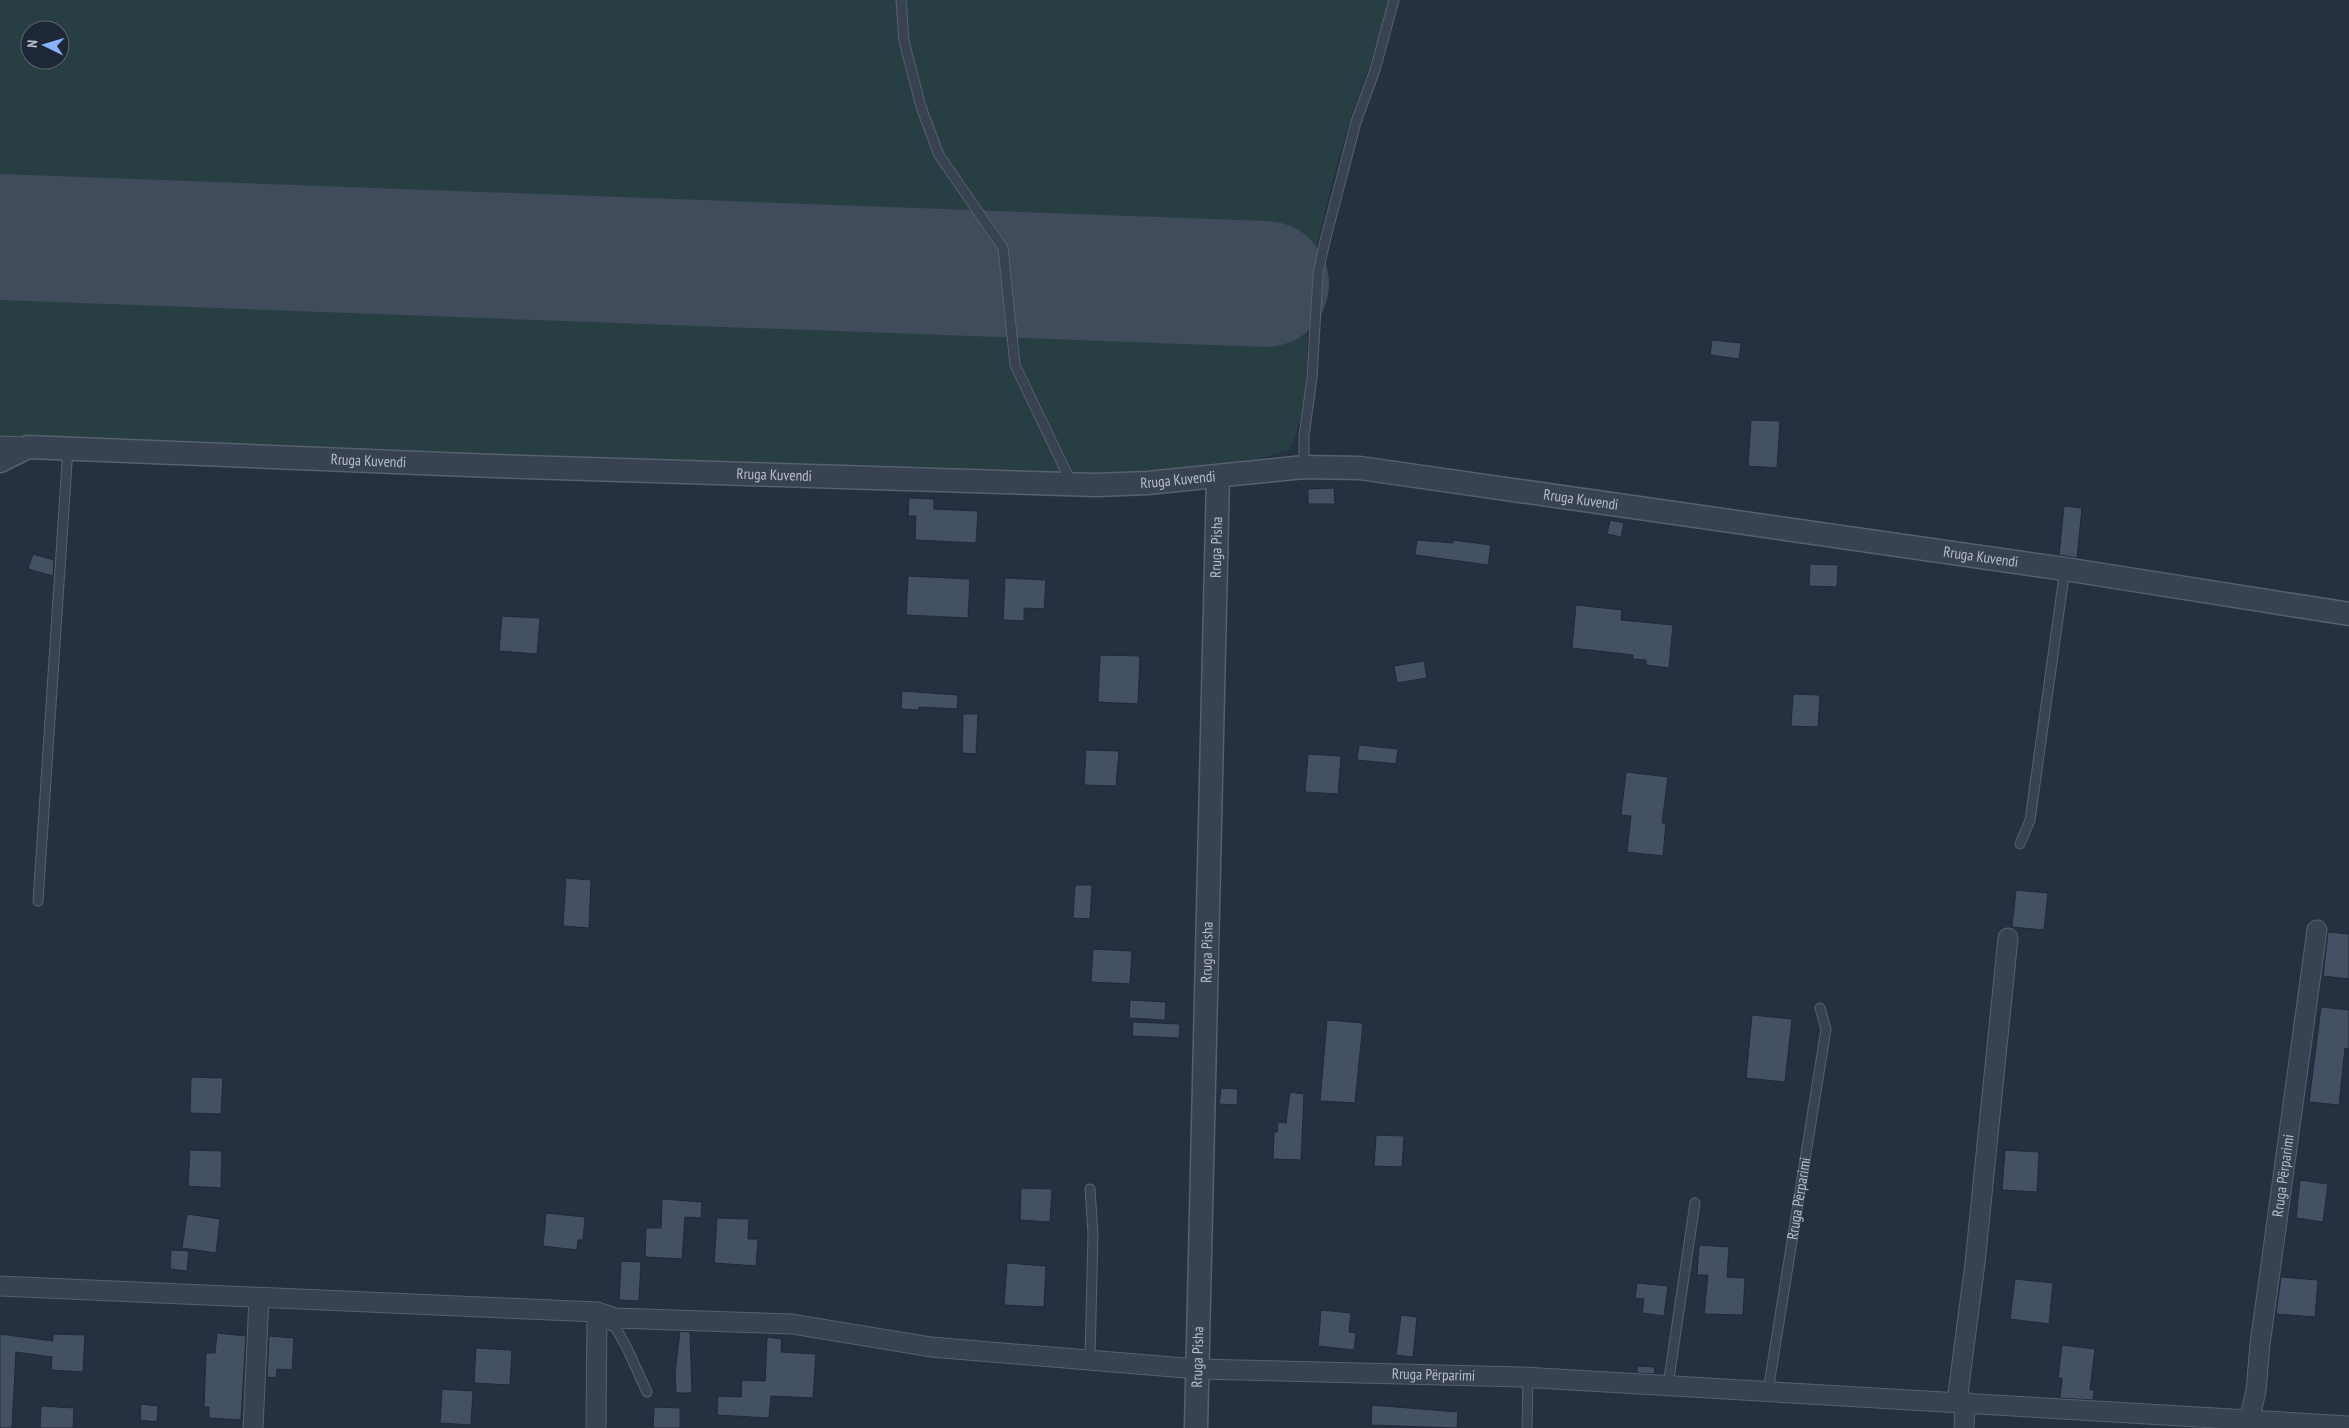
<svg xmlns="http://www.w3.org/2000/svg" width="2349" height="1428" font-family="'PT Sans Narrow',sans-serif">
<rect width="100%" height="100%" fill="#253041"/>
<path fill="#273e42" fill-rule="evenodd" d="M0 0H1389C1379 45 1361 86 1347 130 1334 176 1321 224 1312 271 1301 329 1317 396 1289 450L1257 459 1140 473 965 474 0 438ZM30 30H60V60H30Z"/>
<g fill="none" stroke-linecap="round" stroke-linejoin="round">
<polyline stroke="#404b5c" stroke-width="126" points="0,237 1266,284"/>
</g>
<g fill="#445063" stroke="#202938">
<polygon points="1712,340 1741,343 1739,359 1710,355"/>
<polygon points="1751,420 1780,421 1777,468 1748,466"/>
<polygon points="1334,488 1335,504 1308,504 1308,489"/>
<polygon points="909,498 934,499 934,509 978,511 976,543 915,540 916,516 908,516"/>
<polygon points="2064,506 2082,508 2077,558 2059,555"/>
<polygon points="1610,520 1624,523 1621,537 1607,534"/>
<polygon points="1417,540 1453,543 1453,540 1491,545 1488,565 1415,555"/>
<polygon points="33,554 54,560 53,576 28,569"/>
<polygon points="1810,564 1838,565 1837,587 1809,586"/>
<polygon points="908,576 970,579 968,618 906,615"/>
<polygon points="1005,578 1046,580 1044,609 1024,608 1024,621 1003,620"/>
<polygon points="1576,605 1622,610 1621,620 1673,625 1669,668 1646,665 1646,660 1633,659 1633,655 1572,648"/>
<polygon points="502,616 540,618 537,654 499,651"/>
<polygon points="1100,655 1140,656 1138,704 1098,702"/>
<polygon points="1424,661 1427,678 1397,683 1394,666"/>
<polygon points="902,691 958,695 957,709 919,707 919,710 901,709"/>
<polygon points="1793,694 1820,695 1818,727 1791,726"/>
<polygon points="963,714 978,714 976,754 962,753"/>
<polygon points="1359,745 1398,749 1396,764 1357,760"/>
<polygon points="1086,750 1119,751 1116,786 1084,785"/>
<polygon points="1308,754 1341,756 1338,794 1305,792"/>
<polygon points="1626,772 1668,777 1662,823 1666,823 1663,856 1627,852 1631,816 1621,815"/>
<polygon points="566,878 591,880 589,928 563,926"/>
<polygon points="1075,885 1092,885 1090,919 1073,918"/>
<polygon points="2016,890 2048,893 2044,930 2012,927"/>
<polygon points="2328,932 2349,934 2349,979 2323,976"/>
<polygon points="1093,949 1132,951 1130,984 1091,982"/>
<polygon points="1130,1000 1166,1002 1165,1020 1129,1018"/>
<polygon points="2321,1007 2349,1010 2349,1049 2345,1048 2339,1105 2309,1102"/>
<polygon points="1752,1015 1792,1019 1785,1082 1746,1078"/>
<polygon points="1327,1020 1363,1023 1355,1103 1320,1101"/>
<polygon points="1133,1022 1180,1024 1179,1038 1132,1036"/>
<polygon points="191,1077 223,1078 221,1114 190,1113"/>
<polygon points="1221,1088 1238,1089 1237,1105 1219,1104"/>
<polygon points="1290,1092 1304,1094 1301,1160 1273,1159 1274,1132 1277,1132 1278,1122 1286,1123"/>
<polygon points="1376,1135 1404,1136 1402,1167 1374,1166"/>
<polygon points="190,1150 222,1151 221,1188 188,1186"/>
<polygon points="2005,1150 2039,1152 2037,1192 2002,1190"/>
<polygon points="2300,1180 2328,1184 2323,1222 2296,1218"/>
<polygon points="1021,1188 1052,1189 1050,1222 1020,1220"/>
<polygon points="662,1199 702,1202 701,1218 685,1217 682,1259 645,1257 646,1228 661,1228"/>
<polygon points="546,1213 585,1217 583,1240 578,1240 577,1250 543,1246"/>
<polygon points="187,1214 220,1219 216,1253 182,1248"/>
<polygon points="717,1218 749,1219 748,1239 758,1239 756,1266 714,1263"/>
<polygon points="1699,1245 1729,1247 1727,1277 1745,1278 1743,1315 1704,1314 1708,1275 1697,1275"/>
<polygon points="171,1250 189,1251 187,1271 170,1269"/>
<polygon points="621,1261 641,1262 639,1301 619,1300"/>
<polygon points="1007,1263 1046,1266 1044,1307 1004,1305"/>
<polygon points="2281,1277 2318,1280 2315,1317 2276,1314"/>
<polygon points="2015,1279 2053,1283 2049,1324 2010,1319"/>
<polygon points="1637,1283 1668,1286 1664,1316 1642,1313 1644,1299 1635,1298"/>
<polygon points="1321,1310 1351,1313 1349,1332 1356,1333 1354,1350 1318,1346"/>
<polygon points="1401,1315 1417,1317 1413,1357 1396,1355"/>
<polygon points="680,1331 690,1332 692,1393 676,1393 675,1373"/>
<polygon points="217,1333 246,1336 241,1420 209,1418 209,1407 204,1407 206,1353 215,1353"/>
<polygon points="0,1334 53,1341 53,1334 85,1335 83,1372 51,1370 52,1357 16,1352 12,1428 0,1428"/>
<polygon points="269,1336 294,1338 292,1370 277,1369 276,1378 267,1377"/>
<polygon points="767,1337 782,1339 781,1352 816,1354 813,1398 771,1396 769,1418 717,1415 718,1396 741,1397 742,1380 765,1381"/>
<polygon points="2062,1345 2095,1349 2090,1390 2094,1390 2093,1400 2060,1398 2062,1378 2058,1378"/>
<polygon points="476,1348 512,1350 510,1385 474,1383"/>
<polygon points="1637,1366 1655,1367 1654,1374 1637,1373"/>
<polygon points="442,1389 473,1391 471,1425 440,1423"/>
<polygon points="141,1404 158,1406 157,1422 140,1420"/>
<polygon points="1372,1405 1458,1412 1457,1428 1371,1425"/>
<polygon points="41,1406 74,1408 73,1428 40,1428"/>
<polygon points="654,1407 680,1408 680,1428 653,1428"/>
</g>
<g fill="none" stroke-linecap="round" stroke-linejoin="round">
<defs>
<g id="service">
<polyline points="901,0 904,41 921,107 939,155 1003,248 1015,365 1071,482"/>
<polyline points="1304,467 1304,436 1312,378 1318,274 1324,245 1356,122 1375,70 1394,0"/>
<polyline points="2020,844 2030,820 2065,569"/>
<polyline points="38,901 68,448"/>
<polyline points="1090,1189 1093,1233 1090,1358"/>
<polyline points="604,1324 615,1327 626,1346 647,1392"/>
<polyline points="1668,1385 1695,1203"/>
<path id="s1" d="M1768 1391 1826 1029 1820 1008"/>
<polyline points="1527,1428 1528,1377"/>
</g>
<g id="minor">
<polyline points="0,446 28,447"/>
<path id="s2" d="M0 1286 597 1312 615 1318 792 1324 931 1347 1197 1369 1522 1377 2349 1426"/>
<polyline points="1957,1401 1975,1263 2008,938"/>
<path id="s3" d="M2249 1421 2256 1391 2260 1344 2317 930"/>
<polyline points="253,1428 259,1298"/>
<polyline points="596,1428 597,1312"/>
<polyline points="1964,1428 1965,1402"/>
</g>
<g id="tertiary">
<path id="s4" d="M0 461 28 447 493 466 1096 485 1148 483 1304 467 1360 468 2065 569 2349 614"/>
<path id="s5" d="M1196 1428 1218 477"/>
</g>
</defs>
<use href="#service" stroke="#57606e" stroke-width="11"/>
<use href="#minor" stroke="#57606e" stroke-width="21"/>
<use href="#tertiary" stroke="#57606e" stroke-width="25"/>
<use href="#service" stroke="#394251" stroke-width="9"/>
<use href="#minor" stroke="#394251" stroke-width="19"/>
<use href="#tertiary" stroke="#394251" stroke-width="22"/>
</g>
<g text-anchor="middle" stroke-width="4" stroke-linejoin="round" paint-order="stroke">
<g font-size="15" fill="#b6bdcb" stroke="#1e2736">
<text dy="5" stroke="none"><textPath href="#s4" startOffset="372">Rruga Kuvendi</textPath></text>
<text dy="5" stroke="none"><textPath href="#s4" startOffset="778">Rruga Kuvendi</textPath></text>
<text dy="5" stroke="none"><textPath href="#s4" startOffset="1182">Rruga Kuvendi</textPath></text>
<text dy="5" stroke="none"><textPath href="#s4" startOffset="1588">Rruga Kuvendi</textPath></text>
<text dy="5" stroke="none"><textPath href="#s5" startOffset="881">Rruga Pisha</textPath></text>
<text dy="5" stroke="none"><textPath href="#s4" startOffset="1992">Rruga Kuvendi</textPath></text>
<text dy="5" stroke="none"><textPath href="#s5" startOffset="476">Rruga Pisha</textPath></text>
<text dy="5" stroke="none"><textPath href="#s3" startOffset="248">Rruga Përparimi</textPath></text>
<text dy="5" stroke="none"><textPath href="#s1" startOffset="195">Rruga Përparimi</textPath></text>
<text dy="5" stroke="none"><textPath href="#s5" startOffset="71">Rruga Pisha</textPath></text>
<text dy="5" stroke="none"><textPath href="#s2" startOffset="1438">Rruga Përparimi</textPath></text>
</g>
</g>
<g transform="translate(45 45) rotate(275)"><circle r="24" fill="#1e2736" stroke="#5b6372"/>
<path d="M0-4L9 19L0 12L-9 19Z" fill="#8bb3fb"/>
<text y="-8" font-size="14" font-weight="bold" text-anchor="middle" fill="#b6bdcb">N</text>
</g>
</svg>
